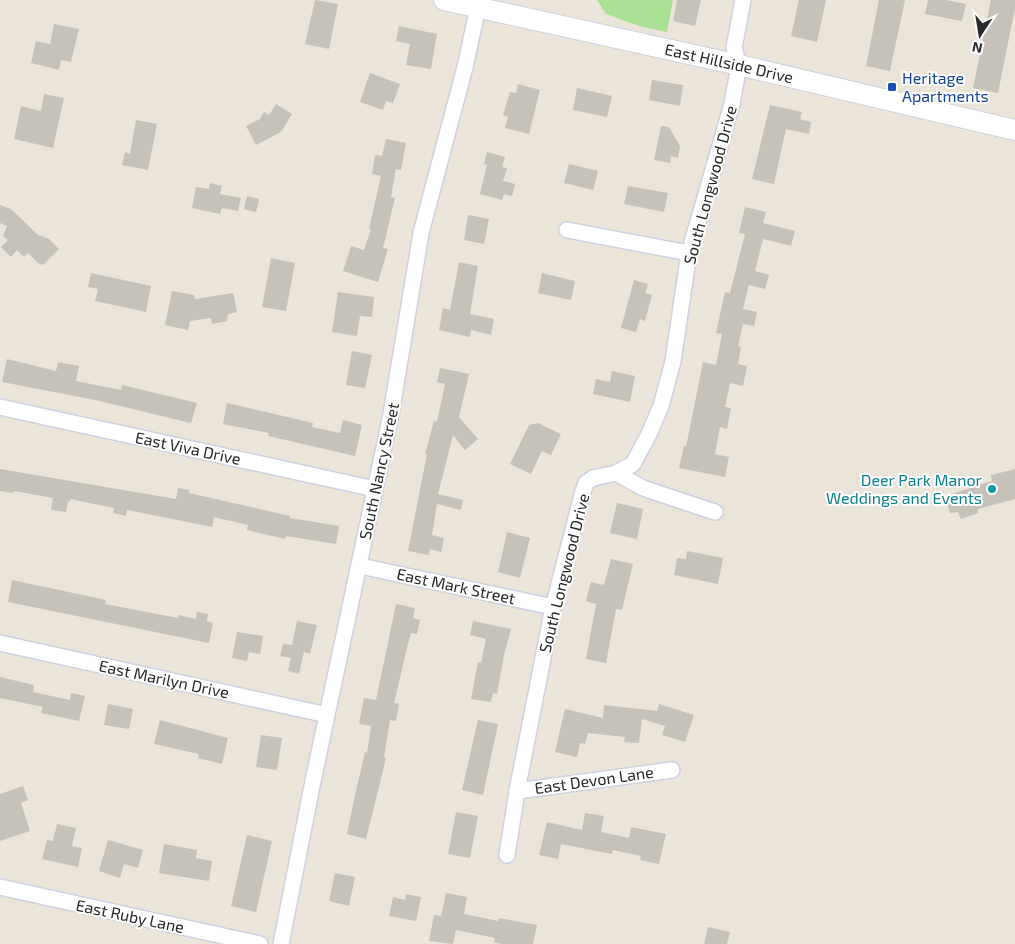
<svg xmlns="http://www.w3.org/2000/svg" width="1015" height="944" font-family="'Exo 2',sans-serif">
<rect width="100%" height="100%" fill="#ebe4d9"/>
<polygon fill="#a9e294" points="597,0 673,0 667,32 639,26 606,14"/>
<g fill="#c6c1b9">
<polygon points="315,0 338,4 329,49 305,44"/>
<polygon points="677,0 701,0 695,26 673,21"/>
<polygon points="799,0 826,0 817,42 791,36"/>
<polygon points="879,0 905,0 890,71 866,66"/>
<polygon points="928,0 946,0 966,4 962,21 925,14"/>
<polygon points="991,0 1015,0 1015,8 998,93 973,88"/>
<polygon points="54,24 79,29 71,62 61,60 59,70 31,63 36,41 50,44"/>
<polygon points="399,26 437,34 431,69 406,65 410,44 396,41"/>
<polygon points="370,73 400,84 393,103 386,101 383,110 360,102"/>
<polygon points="652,80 683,85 680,106 649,100"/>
<polygon points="518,84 540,90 529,134 505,128 508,117 503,115 510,92 516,93"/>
<polygon points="577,88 612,96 607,117 573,110"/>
<polygon points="44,94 64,98 53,148 14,139 21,106 41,111"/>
<polygon points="276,104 292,114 281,132 256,145 246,126 260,119 264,112 269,115"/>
<polygon points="770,105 802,112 800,119 811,122 809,134 786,129 774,184 752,179"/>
<polygon points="136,120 157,124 148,170 122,165 125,152 130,154"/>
<polygon points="661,126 669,127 680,146 678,158 671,156 670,163 654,160"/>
<polygon points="386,139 406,143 401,170 396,169 391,197 395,198 383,248 388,249 378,282 343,271 351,246 364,250 371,229 369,229 381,176 372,174 375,155 382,156"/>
<polygon points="487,152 505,157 502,167 507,168 503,181 515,184 512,196 504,194 502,200 480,194 487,165 484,164"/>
<polygon points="569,164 598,171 593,190 564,183"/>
<polygon points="210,183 222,186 220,194 241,198 238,211 222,208 220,214 192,208 196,187 209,189"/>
<polygon points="628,186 668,193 664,212 624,204"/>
<polygon points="247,196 259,199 256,212 244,209"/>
<polygon points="0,205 11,209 38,235 49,239 59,249 43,265 38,263 28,253 24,257 17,250 11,257 1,247 8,240 3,236 7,226 0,223"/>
<polygon points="745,207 766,212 763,223 795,231 791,246 763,239 755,271 769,275 765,289 749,285 743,309 757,312 754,326 743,324 738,346 741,347 738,364 747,366 743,386 730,383 725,407 731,408 727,429 720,427 715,454 729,457 725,477 679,468 684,446 686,447 703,362 716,365 722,334 716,333 725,292 730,293 745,234 739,233"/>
<polygon points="468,215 489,219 484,244 464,240"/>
<polygon points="271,258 295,263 286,311 262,307"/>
<polygon points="459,262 478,266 470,314 494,319 491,335 471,330 470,337 439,330 443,308 450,310"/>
<polygon points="91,273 151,286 146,312 95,301 98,289 88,287"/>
<polygon points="542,273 575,281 571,300 538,293"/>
<polygon points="634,280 648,284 645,293 652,295 645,321 640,319 636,332 621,328"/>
<polygon points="172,291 194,295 195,299 233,293 237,312 228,314 227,321 212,324 211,318 190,321 188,330 165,325"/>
<polygon points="338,292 374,297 372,317 360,316 357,336 332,332"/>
<polygon points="352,351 372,355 365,388 346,385"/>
<polygon points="7,359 56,371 58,362 79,366 76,381 121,390 122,385 197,403 191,423 95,400 2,382"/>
<polygon points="440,368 469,374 459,417 478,439 465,450 453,435 438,494 463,500 461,510 437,504 432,535 444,538 441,552 430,549 429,555 408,551 427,454 425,454 434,421 437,422 445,384 437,382"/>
<polygon points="612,371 635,376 630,402 593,394 596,379 610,382"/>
<polygon points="227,403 313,423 312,427 340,433 343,420 362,425 355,456 268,436 269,433 223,424"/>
<polygon points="538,423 561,434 551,455 542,451 531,474 510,464 529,425"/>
<polygon points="0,469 176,499 178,488 190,490 189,493 290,516 290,518 339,526 336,544 286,536 285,539 247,530 248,525 214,517 212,527 127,510 126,516 113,513 114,508 70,499 70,502 68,501 66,512 51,510 53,498 14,491 13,493 0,491"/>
<polygon points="1015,469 1015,499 978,509 978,513 961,519 958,512 950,513 945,496 992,481 991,475"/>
<polygon points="617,503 643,509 637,539 610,533"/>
<polygon points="507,532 530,538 520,578 498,572"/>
<polygon points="687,551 723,558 718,584 674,575 677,558 686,559"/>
<polygon points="611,559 633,564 622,610 616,609 606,663 586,659 596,604 586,601 591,582 604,585"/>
<polygon points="12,580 106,600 105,604 178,618 178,615 196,619 197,612 208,614 207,621 213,623 209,643 8,602"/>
<polygon points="396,604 415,608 413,618 420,620 417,634 411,633 408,644 394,703 399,704 396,721 390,720 384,757 386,758 366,839 347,834 355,795 365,752 367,753 371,726 359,724 364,698 376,700"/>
<polygon points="297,621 317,625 310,654 304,652 299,674 288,671 291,658 280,656 283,644 292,645"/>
<polygon points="473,621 511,629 504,655 497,694 493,693 491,702 471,699 478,662 481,663 486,639 470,635"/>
<polygon points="237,632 263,636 260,654 249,652 247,661 232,658"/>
<polygon points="0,677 34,685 33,692 70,700 71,693 85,696 79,721 41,713 43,707 0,698"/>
<polygon points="108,704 133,709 129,729 104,725"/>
<polygon points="659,704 694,715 685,742 662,735 665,726 642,719 639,743 624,742 625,737 588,733 585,744 580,743 577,757 555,752 565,709 603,718 604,705 657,711"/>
<polygon points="160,720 228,738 222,764 198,758 199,754 154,744"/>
<polygon points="478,720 498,724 483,795 462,790"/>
<polygon points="261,735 282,738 277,770 256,767"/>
<polygon points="23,786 28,800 21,803 30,831 0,841 0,794"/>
<polygon points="456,812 478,816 470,858 448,854"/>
<polygon points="585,813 604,816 601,832 629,838 631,827 666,834 659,864 640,860 641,856 613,850 612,854 561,844 558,859 539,855 547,822 582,830"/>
<polygon points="57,824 76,828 72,846 82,848 78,867 42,859 47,840 53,841"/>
<polygon points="247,835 272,841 256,912 231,906"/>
<polygon points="108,840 143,850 138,868 124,864 120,878 99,871"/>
<polygon points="164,844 197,850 196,858 212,861 209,881 159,873"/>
<polygon points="335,873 355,877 349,906 329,901"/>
<polygon points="446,893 467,897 464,914 498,921 499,918 537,925 533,944 501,944 494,942 495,938 456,930 453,944 429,941 434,915 441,916"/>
<polygon points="406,894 421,897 416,921 389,916 393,897 405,900"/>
<polygon points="708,927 730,932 727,944 704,944"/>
</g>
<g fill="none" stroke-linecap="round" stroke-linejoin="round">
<defs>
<g id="minor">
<polyline points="567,230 689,253"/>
<polyline points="0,407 375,489"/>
<polyline points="616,473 643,488 715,512"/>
<polyline points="360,566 553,607"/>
<polyline points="0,643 327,715"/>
<polyline points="517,791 672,770"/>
<polyline points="507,855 517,791 553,607 583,491 586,483 593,478 616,473 633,464 649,434 661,406 673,361 689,253 732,104 739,65 734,48 743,0"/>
<polyline points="0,887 260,944"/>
<polyline points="281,944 313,781 391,414 421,233 465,67 478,7 473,0"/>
</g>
<g id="secondary">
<path id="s1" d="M444 0 739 65 1015 130"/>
</g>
</defs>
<use href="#minor" stroke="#ced1e1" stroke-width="18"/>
<use href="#secondary" stroke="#ced1e1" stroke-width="22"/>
<use href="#minor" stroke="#fff" stroke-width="15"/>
<use href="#secondary" stroke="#fff" stroke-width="20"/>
</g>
<rect fill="#1a4fb4" stroke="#fff" stroke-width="2" x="887" y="82" width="10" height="10" rx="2.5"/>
<circle fill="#0f9aa8" stroke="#fff" stroke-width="2" cx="992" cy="489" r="5"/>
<g text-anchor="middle" stroke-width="4" stroke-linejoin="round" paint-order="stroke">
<g font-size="16" fill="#282828" stroke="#fff">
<text dy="6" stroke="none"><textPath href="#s1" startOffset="292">East Hillside Drive</textPath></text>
<text transform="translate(710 185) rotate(-75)" y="6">South Longwood Drive</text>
<text transform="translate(188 448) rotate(12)" y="6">East Viva Drive</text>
<text transform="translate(379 471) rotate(-78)" y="6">South Nancy Street</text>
<text transform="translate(564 573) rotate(-76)" y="6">South Longwood Drive</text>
<text transform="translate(456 586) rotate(12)" y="6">East Mark Street</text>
<text transform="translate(164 679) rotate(12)" y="6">East Marilyn Drive</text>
<text transform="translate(594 780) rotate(-8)" y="6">East Devon Lane</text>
<text transform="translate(130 916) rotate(12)" y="6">East Ruby Lane</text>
</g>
<g font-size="16" fill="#164399" stroke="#fff" text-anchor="start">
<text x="902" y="84">Heritage<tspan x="902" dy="18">Apartments</tspan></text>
</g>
<g font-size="16" fill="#0d838f" stroke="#fff" text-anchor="end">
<text x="982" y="486">Deer Park Manor<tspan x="982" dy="18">Weddings and Events</tspan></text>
</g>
</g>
<g transform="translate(980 35) rotate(192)" stroke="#ffffff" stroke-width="4" paint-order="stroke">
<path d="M0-4L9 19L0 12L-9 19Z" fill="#282828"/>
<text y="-8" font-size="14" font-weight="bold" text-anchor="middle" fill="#282828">N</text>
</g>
</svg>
